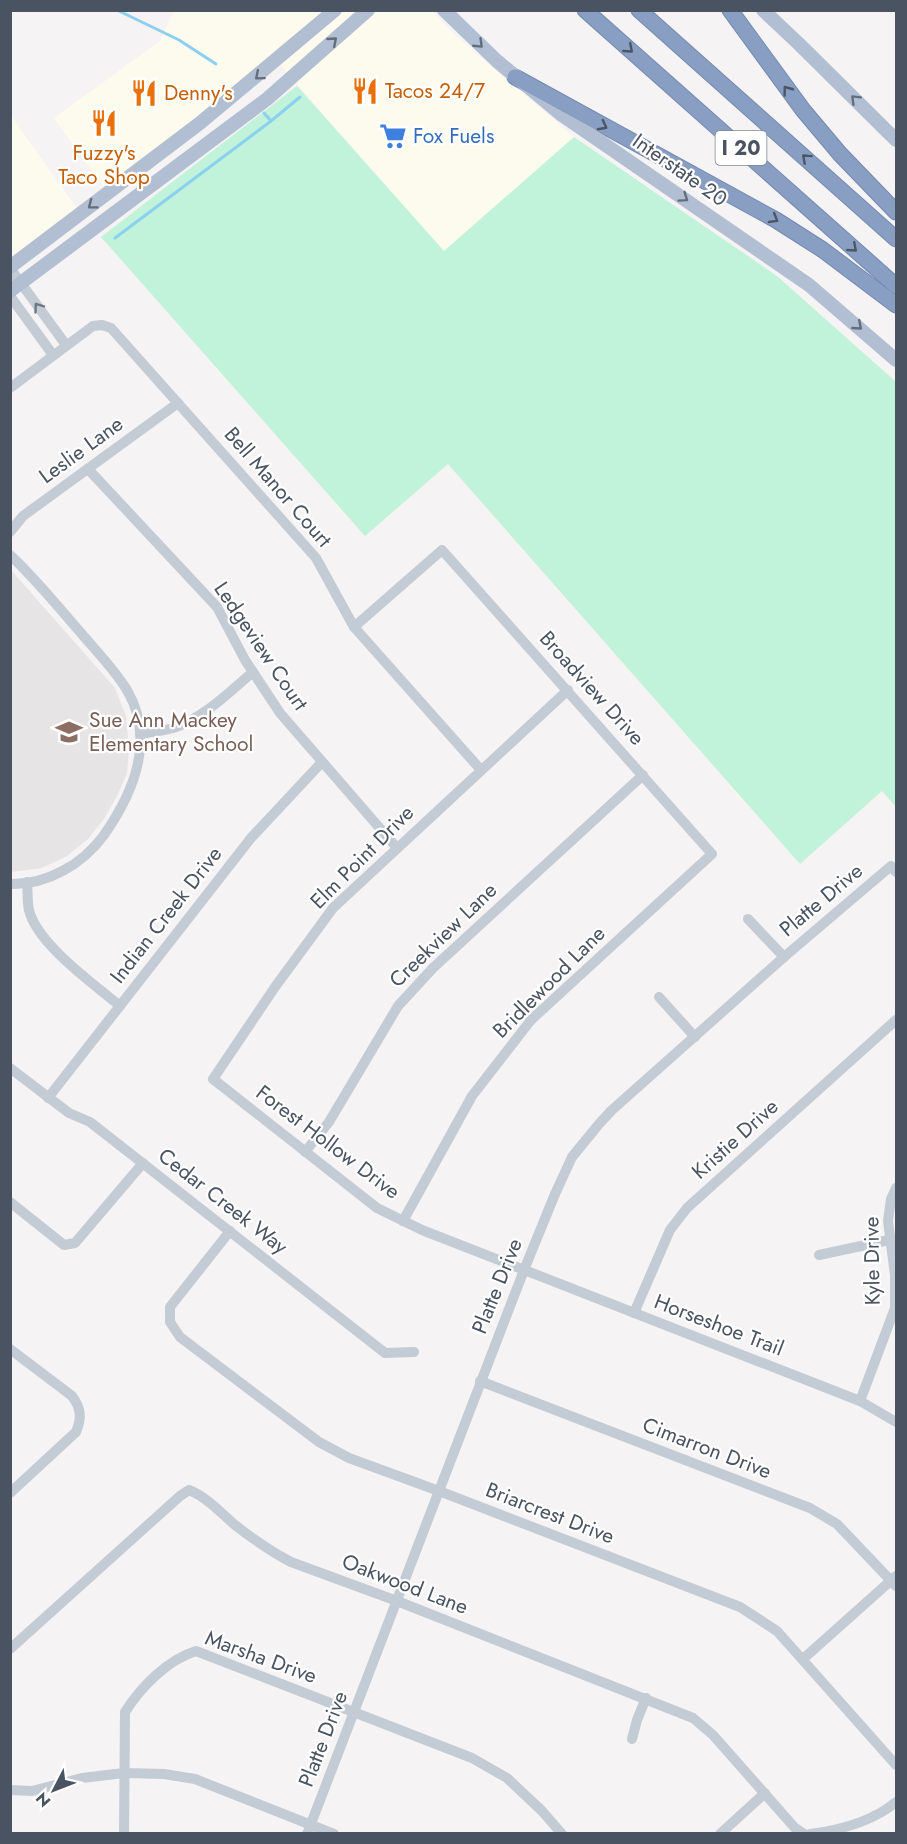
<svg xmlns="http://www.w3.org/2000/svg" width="907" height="1844" font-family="Jost,sans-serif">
<rect width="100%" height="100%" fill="#f5f3f3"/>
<g fill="#fdfbee">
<polygon points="431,10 455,35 574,137 444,252 274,58 105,189 54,118 160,41 174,11"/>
<polygon points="10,114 77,208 10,258"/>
</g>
<polygon fill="#e6e4e5" points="10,569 115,688 126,716 129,749 127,773 117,796 104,819 88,839 67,856 42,868 11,872"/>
<polygon fill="#c1f2da" points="297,86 444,251 574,137 777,276 896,382 896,807 882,791 800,864 448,464 365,536 101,237"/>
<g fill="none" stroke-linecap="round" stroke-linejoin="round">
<g stroke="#8cd0f1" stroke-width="3">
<polyline points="117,10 179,40 216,64"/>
<polyline points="264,113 271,121 300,97"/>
<polyline points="115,238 271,121"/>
</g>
<defs>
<g id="highway">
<polyline points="585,10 896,286"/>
<polyline points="639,10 896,239"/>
<polyline points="730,10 803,110 840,154 896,212"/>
<polyline points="515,77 776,220 823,250 896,305"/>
</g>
</defs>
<use href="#highway" stroke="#7489af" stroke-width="17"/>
<g stroke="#c3cbd4" stroke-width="10">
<polyline points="10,268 66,345"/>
<polyline points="10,296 53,355"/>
<polyline points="10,388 93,326 102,325 111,328 316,558 354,627 481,770"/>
<polyline points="88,469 217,607 245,660 280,713 397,848"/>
<polyline points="10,532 23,516 178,403"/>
<path d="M10 555C36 579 58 607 81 633 97 652 114 669 127 690 156 740 134 792 104 835 83 864 47 885 10 884"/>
<polyline points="354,627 442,550 712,854 531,1020 472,1096 403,1221"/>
<polyline points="568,690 333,908 275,987 213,1079 377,1208 422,1230 860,1401 896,1422"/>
<path d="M140 734C151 732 162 731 173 728 204 718 229 692 253 672"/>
<path d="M27 882C28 891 27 902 29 910 37 944 94 984 120 1006"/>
<polyline points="748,919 784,957"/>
<polyline points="659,997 695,1037"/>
<polyline points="10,1068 69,1113 90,1122 385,1353 414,1352"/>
<polyline points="48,1098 251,838 322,762"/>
<polyline points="305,1152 329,1122 398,1006 433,968 643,775"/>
<polyline points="10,1202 64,1245 75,1243 143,1163"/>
<polyline points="230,1231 170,1307 170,1322 180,1337 319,1442 349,1458 439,1491 740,1607 777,1631 896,1765"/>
<polyline points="819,1255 889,1240"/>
<polyline points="634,1313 670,1230 687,1208 896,1020"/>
<path d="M10 1349 72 1396C81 1408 82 1418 76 1432L10 1493"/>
<polyline points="480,1381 810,1508 837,1524 896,1586"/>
<polyline points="860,1401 895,1308 895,1275 888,1221 891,1199 896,1188"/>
<path d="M10 1649 180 1496 189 1490C207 1497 221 1513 235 1525 253 1539 272 1552 291 1562L397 1601 693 1718 713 1735 795 1828 804 1834"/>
<polyline points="803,1659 896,1576"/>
<polyline points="632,1739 637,1720 646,1698"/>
<polyline points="10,1790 32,1791 82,1778 124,1773 164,1774 195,1779 334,1834"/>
<path d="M124 1834 125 1712C141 1687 167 1660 196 1651L472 1758 507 1778 542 1811 562 1834"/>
<polyline points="307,1834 524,1270 555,1194 572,1157 599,1124 612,1110 784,957 891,866 896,872"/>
<polyline points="720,1834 765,1793"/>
<path d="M810 1834C841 1830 872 1822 896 1802"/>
</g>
<g stroke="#b2bed2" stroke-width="14">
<polyline points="444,10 497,61 562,115 809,285 896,360"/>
<polyline points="763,10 799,44 896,140"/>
<polyline points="10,267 200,123 335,10"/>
<polyline points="10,291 267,99 368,10"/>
</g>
<use href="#highway" stroke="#899ec3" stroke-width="15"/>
</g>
<defs><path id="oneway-chevron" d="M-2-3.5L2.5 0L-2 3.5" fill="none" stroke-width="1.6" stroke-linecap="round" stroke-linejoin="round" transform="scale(1.5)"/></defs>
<g stroke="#636e7d">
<use href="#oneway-chevron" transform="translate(333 41) rotate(-41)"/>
<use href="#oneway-chevron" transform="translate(479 44) rotate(44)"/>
<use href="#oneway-chevron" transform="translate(259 76) rotate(140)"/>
<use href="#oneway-chevron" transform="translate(855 99) rotate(-135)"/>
<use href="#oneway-chevron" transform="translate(684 198) rotate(35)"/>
<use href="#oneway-chevron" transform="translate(92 205) rotate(143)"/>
<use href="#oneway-chevron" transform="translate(858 326) rotate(41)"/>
</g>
<g stroke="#4c5766">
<use href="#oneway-chevron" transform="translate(629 49) rotate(41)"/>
<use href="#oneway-chevron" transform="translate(787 90) rotate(-127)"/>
<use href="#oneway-chevron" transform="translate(603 126) rotate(28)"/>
<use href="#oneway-chevron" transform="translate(806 158) rotate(-138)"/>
<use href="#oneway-chevron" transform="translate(774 219) rotate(31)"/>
<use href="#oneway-chevron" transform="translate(853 248) rotate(41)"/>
</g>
<use stroke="#6e7784" href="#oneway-chevron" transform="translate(38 307) rotate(-126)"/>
<defs>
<symbol id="restaurant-bare" viewBox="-9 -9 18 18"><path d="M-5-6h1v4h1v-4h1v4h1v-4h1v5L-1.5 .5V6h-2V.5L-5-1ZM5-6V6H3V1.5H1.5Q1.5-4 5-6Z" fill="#e8710a" stroke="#fff" stroke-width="2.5" paint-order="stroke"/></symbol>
<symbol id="supermarket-bare" viewBox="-9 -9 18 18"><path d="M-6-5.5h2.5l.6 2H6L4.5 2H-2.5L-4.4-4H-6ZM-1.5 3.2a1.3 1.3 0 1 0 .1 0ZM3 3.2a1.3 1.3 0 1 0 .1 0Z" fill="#3f7fe0" stroke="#fff" stroke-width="2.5" paint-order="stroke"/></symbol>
<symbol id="school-bare" viewBox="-9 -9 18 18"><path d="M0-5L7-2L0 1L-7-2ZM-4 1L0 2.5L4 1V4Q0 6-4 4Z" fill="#8d6e63" stroke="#fff" stroke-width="2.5" paint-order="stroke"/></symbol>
</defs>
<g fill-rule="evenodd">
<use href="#restaurant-bare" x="346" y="72" width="38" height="38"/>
<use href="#restaurant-bare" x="125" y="74" width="38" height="38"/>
<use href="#restaurant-bare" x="85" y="104" width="38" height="38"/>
<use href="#supermarket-bare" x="374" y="117" width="38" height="38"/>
<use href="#school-bare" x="50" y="713" width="38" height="38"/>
</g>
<g text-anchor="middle" stroke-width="4.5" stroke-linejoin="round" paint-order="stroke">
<rect fill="#fff" stroke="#808790" stroke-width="1.5" x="715.5" y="131" width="51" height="34" rx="4.5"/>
<g font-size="20" font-weight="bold" fill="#495361">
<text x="741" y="155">I 20</text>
</g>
<g font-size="21" fill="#c56008" stroke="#fff" text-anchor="start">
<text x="385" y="98">Tacos 24/7</text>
<text x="164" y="100">Denny's</text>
<text x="104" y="160" text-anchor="middle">Fuzzy's<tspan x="104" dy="24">Taco Shop</tspan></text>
</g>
<g font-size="21" fill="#366cbe" stroke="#fff" text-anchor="start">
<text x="413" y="143">Fox Fuels</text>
</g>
<g font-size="21" fill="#495361" stroke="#fff">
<text transform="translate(680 170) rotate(35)" y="7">Interstate 20</text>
<text transform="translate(81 450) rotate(-36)" y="7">Leslie Lane</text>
<text transform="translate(278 487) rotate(49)" y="7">Bell Manor Court</text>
<text transform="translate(261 646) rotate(56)" y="7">Ledgeview Court</text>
<text transform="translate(592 688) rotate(48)" y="7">Broadview Drive</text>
<text transform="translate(362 857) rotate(-45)" y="7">Elm Point Drive</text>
<text transform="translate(821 900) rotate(-40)" y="7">Platte Drive</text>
<text transform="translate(166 915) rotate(-52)" y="7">Indian Creek Drive</text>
<text transform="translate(443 935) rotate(-44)" y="7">Creekview Lane</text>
<text transform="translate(549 982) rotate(-45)" y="7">Bridlewood Lane</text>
<text transform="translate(735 1139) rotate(-42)" y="7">Kristie Drive</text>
<text transform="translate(328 1142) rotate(37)" y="7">Forest Hollow Drive</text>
<text transform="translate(223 1201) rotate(38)" y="7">Cedar Creek Way</text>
<text transform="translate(872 1261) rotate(-91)" y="7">Kyle Drive</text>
<text transform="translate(497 1286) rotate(-68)" y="7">Platte Drive</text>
<text transform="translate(719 1325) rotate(21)" y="7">Horseshoe Trail</text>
<text transform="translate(707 1448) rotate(21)" y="7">Cimarron Drive</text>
<text transform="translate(550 1513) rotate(21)" y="7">Briarcrest Drive</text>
<text transform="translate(405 1584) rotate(21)" y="7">Oakwood Lane</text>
<text transform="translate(261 1657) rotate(20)" y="7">Marsha Drive</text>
<text transform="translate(323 1739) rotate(-69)" y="7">Platte Drive</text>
</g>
<g font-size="21" fill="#785e54" stroke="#fff" text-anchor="start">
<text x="89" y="727">Sue Ann Mackey<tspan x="89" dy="24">Elementary School</tspan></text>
</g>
</g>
<rect width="907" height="1844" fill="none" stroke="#495361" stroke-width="24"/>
<g transform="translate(54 1790) rotate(228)" stroke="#ffffff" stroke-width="4.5" paint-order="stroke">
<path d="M0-4.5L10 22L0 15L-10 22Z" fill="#495361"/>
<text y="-9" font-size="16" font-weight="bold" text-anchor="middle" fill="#495361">N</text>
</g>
</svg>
